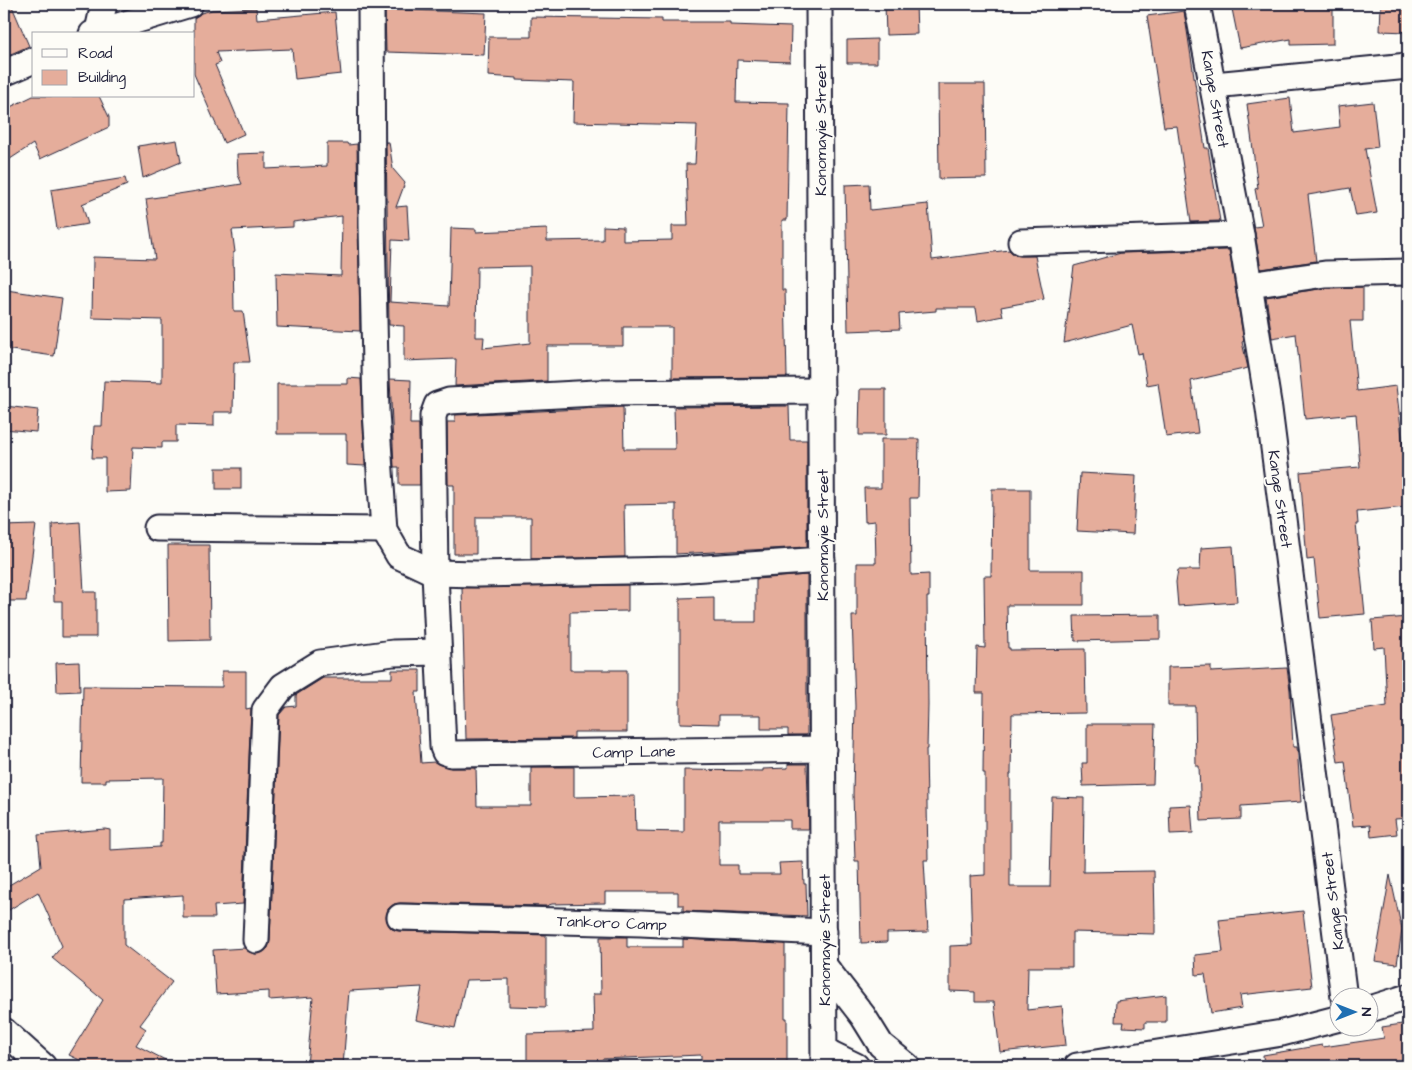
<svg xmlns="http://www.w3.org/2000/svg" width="1412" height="1070" font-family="'Architects Daughter',sans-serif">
<rect width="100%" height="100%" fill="#fdfcf7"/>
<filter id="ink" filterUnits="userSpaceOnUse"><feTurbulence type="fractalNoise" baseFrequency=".02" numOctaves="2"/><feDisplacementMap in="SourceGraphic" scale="10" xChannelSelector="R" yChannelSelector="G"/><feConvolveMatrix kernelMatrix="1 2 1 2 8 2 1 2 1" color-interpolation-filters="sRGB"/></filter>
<g filter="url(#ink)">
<g fill="#e5ad9b" stroke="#22223b" fill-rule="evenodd">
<polygon points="4,4 11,4 29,46 4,57"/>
<polygon points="885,4 916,4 917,34 886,35"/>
<polygon points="1231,4 1275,4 1276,7 1333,8 1333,44 1291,45 1291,39 1240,48"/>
<polygon points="1381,4 1408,4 1408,32 1380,31"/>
<polygon points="256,8 257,19 335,12 341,74 295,79 292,49 216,52 220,63 215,65 244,134 224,143 194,74 194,18 201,13 212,10"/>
<polygon points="385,9 486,13 484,55 386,52"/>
<polygon points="1184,11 1205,148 1208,148 1220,221 1191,222 1177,126 1164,127 1147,16"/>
<path d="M531 17 662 19V22H730V25L791 27 790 62 737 60 736 102 789 103 787 220H782V290H785L787 377 672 378V327H623V346H547V381L455 386 456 359 404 361V326L389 325 386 142H389L393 169 405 183 396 207 407 206 409 241 392 240 390 302 449 306 451 228 476 229V232L547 229V241L603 240V226L623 227V241L672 240V226H688L686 164H695L697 125 573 122 574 82 517 80V78L488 76 489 37H531ZM530 266V343L483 348 484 337H476L477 267Z"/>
<polygon points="877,39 877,63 847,63 847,40"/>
<polygon points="938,84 985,84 986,178 939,179"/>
<polygon points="33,96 99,96 109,117 109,127 40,159 33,144 4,163 4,110"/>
<polygon points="1290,98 1294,133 1340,127 1338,106 1373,102 1378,147 1365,149 1377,213 1356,216 1350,188 1308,195 1316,261 1261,269 1254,227 1262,226 1255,189 1258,188 1247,104"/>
<polygon points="177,140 181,162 143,178 138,146"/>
<polygon points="327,143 347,143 348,145 357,144 360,331 277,327 276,273 341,276 342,216 293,222 293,227 232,230 235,252 233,253 234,311 243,311 250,362 234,362 233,412 214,412 214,426 176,425 176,442 162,442 162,448 133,447 131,491 105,492 105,458 92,458 94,426 102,426 104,381 162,383 162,320 92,318 93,257 155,259 146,199 242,184 238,175 237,154 266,153 266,169 327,166"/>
<polygon points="125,178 127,185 82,204 88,224 57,229 51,190"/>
<polygon points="869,184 870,210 928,204 932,260 1009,250 1015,255 1021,256 1035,256 1044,299 1001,307 1003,316 978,321 976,308 936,308 936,311 899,314 900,329 848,331 845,185"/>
<polygon points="1229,250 1244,341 1242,342 1248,368 1191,381 1198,433 1166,437 1158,383 1147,385 1142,353 1138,354 1132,325 1064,343 1074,266 1121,253"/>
<polygon points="1363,287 1363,321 1350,321 1357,391 1396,386 1404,453 1408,453 1408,497 1405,497 1406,507 1357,512 1358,524 1356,524 1365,614 1320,618 1314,559 1307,560 1300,472 1360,467 1356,414 1305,419 1296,334 1272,338 1266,297 1326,288"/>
<polygon points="6,290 62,298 54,356 4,349 4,303"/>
<polygon points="348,378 361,379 365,466 347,465 347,440 346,440 346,434 277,434 277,384 348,384"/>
<polygon points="390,379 411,380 410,424 419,424 420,485 399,485 399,467 394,467"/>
<polygon points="860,389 886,389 886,435 859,435"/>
<polygon points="5,406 38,410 36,432 4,429"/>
<polygon points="789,406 790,440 807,440 807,547 676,554 676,504 624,505 625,557 531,559 531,517 476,517 476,554 454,554 454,485 448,485 447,422 455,422 455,415 623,407 624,449 675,449 674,407"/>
<polygon points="881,439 919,439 918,498 910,498 911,575 929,574 929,597 927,597 928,705 927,749 926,749 928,860 924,860 928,932 887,933 887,942 861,943 859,861 855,861 853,794 855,706 852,616 857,616 857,563 876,563 875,521 865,522 864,488 881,488"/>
<rect x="216" y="468" width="25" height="21"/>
<polygon points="1080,473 1136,476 1133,534 1077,531"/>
<polygon points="992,489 1030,489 1030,570 1084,570 1084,605 1007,605 1008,648 1010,648 1010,650 1085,649 1086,713 1012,714 1011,774 1010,774 1010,887 1050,887 1052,797 1084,798 1083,872 1154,871 1155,919 1155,934 1072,932 1072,967 1028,967 1027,1010 1062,1006 1066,1045 1000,1052 994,1002 975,1002 975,992 950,991 950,946 972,945 970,876 985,875 985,773 983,773 984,693 976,693 977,647 985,648 984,576 991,576"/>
<polygon points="80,522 84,592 96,592 96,637 62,637 62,601 54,601 52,524"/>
<polygon points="36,525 26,601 4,601 4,526"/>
<polygon points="168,545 209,545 210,640 169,641"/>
<polygon points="1233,546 1237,602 1178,606 1176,582 1178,570 1200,570 1201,548"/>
<polygon points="807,575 807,735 788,735 788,729 761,729 761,715 719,715 719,724 680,723 680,598 714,597 714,622 756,622 756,579"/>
<polygon points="628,585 628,611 570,612 570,670 627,670 627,732 574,732 574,738 466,739 462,588"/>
<polygon points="1160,615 1160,639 1075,641 1074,616"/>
<polygon points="1408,617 1408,818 1395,819 1397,834 1371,837 1370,825 1353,826 1345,761 1338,762 1331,715 1387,706 1384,647 1374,648 1372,620"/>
<polygon points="79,662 80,691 57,692 56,663"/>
<polygon points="1211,666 1211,672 1287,668 1290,690 1293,747 1297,747 1301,802 1241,806 1241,819 1201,821 1199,766 1196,766 1195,706 1168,706 1168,667"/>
<polygon points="392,670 420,670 420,692 416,692 421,763 435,762 451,768 476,768 477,806 531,806 531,767 574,767 574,797 635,796 636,831 684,832 684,770 763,771 763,769 788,768 788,764 807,764 809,829 790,829 790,820 719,820 719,865 738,865 738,874 780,874 779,863 803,862 804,884 806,884 807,916 683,911 683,905 678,905 678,892 605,892 605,903 552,904 546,906 400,903 394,904 388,909 386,917 388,924 392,929 399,931 546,935 546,1007 509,1006 509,979 466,980 455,1028 416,1020 422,987 349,991 343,1066 307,1066 313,997 269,1000 269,991 216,994 213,950 245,948 249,952 256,954 263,952 268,948 270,941 279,715 286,707 296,706 296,695 323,678 392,678"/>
<polygon points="222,671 246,671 246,709 251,708 243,904 214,906 215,918 183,918 183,895 124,899 124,945 172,982 140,1025 146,1029 136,1045 177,1066 92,1066 69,1055 103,1000 52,958 62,946 38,892 4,913 4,888 41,866 38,835 105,829 110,830 110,850 160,847 160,843 162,843 163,778 106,779 106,782 81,782 83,686 222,687"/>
<polygon points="1087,724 1155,724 1153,784 1083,786 1082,763 1087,763"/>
<polygon points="1191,805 1193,833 1170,834 1169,806"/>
<polygon points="1390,875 1402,930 1397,964 1375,961"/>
<polygon points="1303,911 1312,987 1240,995 1242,1008 1211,1013 1205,974 1196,975 1195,955 1223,952 1219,920"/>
<polygon points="600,937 627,937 627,947 683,947 683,939 785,944 785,1018 787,1018 787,1066 701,1066 701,1055 602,1059 603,1066 527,1066 527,1034 594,1032 593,994 601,994"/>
<polygon points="1166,995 1166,1022 1145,1022 1145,1028 1123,1027 1124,1022 1115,1022 1116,1001"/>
<polygon points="1402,1024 1408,1066 1264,1066 1263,1055 1322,1045 1323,1047 1384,1038 1382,1027"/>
</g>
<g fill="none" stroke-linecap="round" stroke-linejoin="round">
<defs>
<g id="minor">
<polyline points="371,4 372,225 376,412 384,530 399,556 435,573 477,574 676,570 822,560"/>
<polyline points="819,4 824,1066"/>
<polyline points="1197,4 1241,235 1269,409 1344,998"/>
<polyline points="98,31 104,4"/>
<polyline points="92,34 190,4"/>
<polyline points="4,73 34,60"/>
<polyline points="1214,85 1408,66"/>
<polyline points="1021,242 1241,235"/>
<polyline points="1250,285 1325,274 1408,272"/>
<polyline points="822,391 595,393 449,401 437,405 433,416 435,573 443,747 445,752 451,754 823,749"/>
<polyline points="157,528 384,530"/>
<polyline points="400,917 641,923 824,932"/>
<polyline points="256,940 265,710 283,686 320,663 393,653 437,652"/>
<polyline points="825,967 863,1016 881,1045 907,1066"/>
<polyline points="1370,1009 1408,997"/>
<polyline points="4,1031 43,1066"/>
<polyline points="825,1051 856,1066"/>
<polyline points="1077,1066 1282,1033 1340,1018"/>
</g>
</defs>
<use href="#minor" stroke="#22223b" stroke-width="29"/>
<use href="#minor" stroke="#fdfcf7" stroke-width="25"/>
</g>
</g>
<g text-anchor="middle" stroke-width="4" stroke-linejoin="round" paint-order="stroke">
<g font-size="16" fill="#22223b" stroke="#fdfcf7">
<text transform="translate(1216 99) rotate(80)" y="6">Kange Street</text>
<text transform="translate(820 130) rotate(-90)" y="6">Konomayie Street</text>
<text transform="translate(1281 499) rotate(82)" y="6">Kange Street</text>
<text transform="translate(822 535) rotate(-90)" y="6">Konomayie Street</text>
<text transform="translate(634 751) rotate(-1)" y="6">Camp Lane</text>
<text transform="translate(1332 901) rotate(-97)" y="6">Kange Street</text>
<text transform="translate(612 922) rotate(2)" y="6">Tankoro Camp</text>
<text transform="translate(824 940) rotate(-90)" y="6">Konomayie Street</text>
</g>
</g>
<rect width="1412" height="1070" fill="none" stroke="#fdfcf7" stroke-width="20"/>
<rect x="10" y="10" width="1392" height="1050" fill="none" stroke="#22223b" stroke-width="2" filter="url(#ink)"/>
<rect x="32" y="32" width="162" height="65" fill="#fdfcf7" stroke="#a5a5ac"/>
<rect x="42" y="49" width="25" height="8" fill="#fdfcf7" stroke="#a5a5ac"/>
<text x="78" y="58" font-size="15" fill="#22223b">Road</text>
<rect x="42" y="70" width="25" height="15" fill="#e5ad9b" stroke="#a5a5ac"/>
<text x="78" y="82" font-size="15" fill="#22223b">Building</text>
<g transform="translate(1354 1012) rotate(90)"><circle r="24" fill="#fdfcf7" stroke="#a5a5ac"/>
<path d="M0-4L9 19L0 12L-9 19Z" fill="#1f6fb2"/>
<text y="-8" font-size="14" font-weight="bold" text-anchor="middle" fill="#22223b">N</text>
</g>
</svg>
